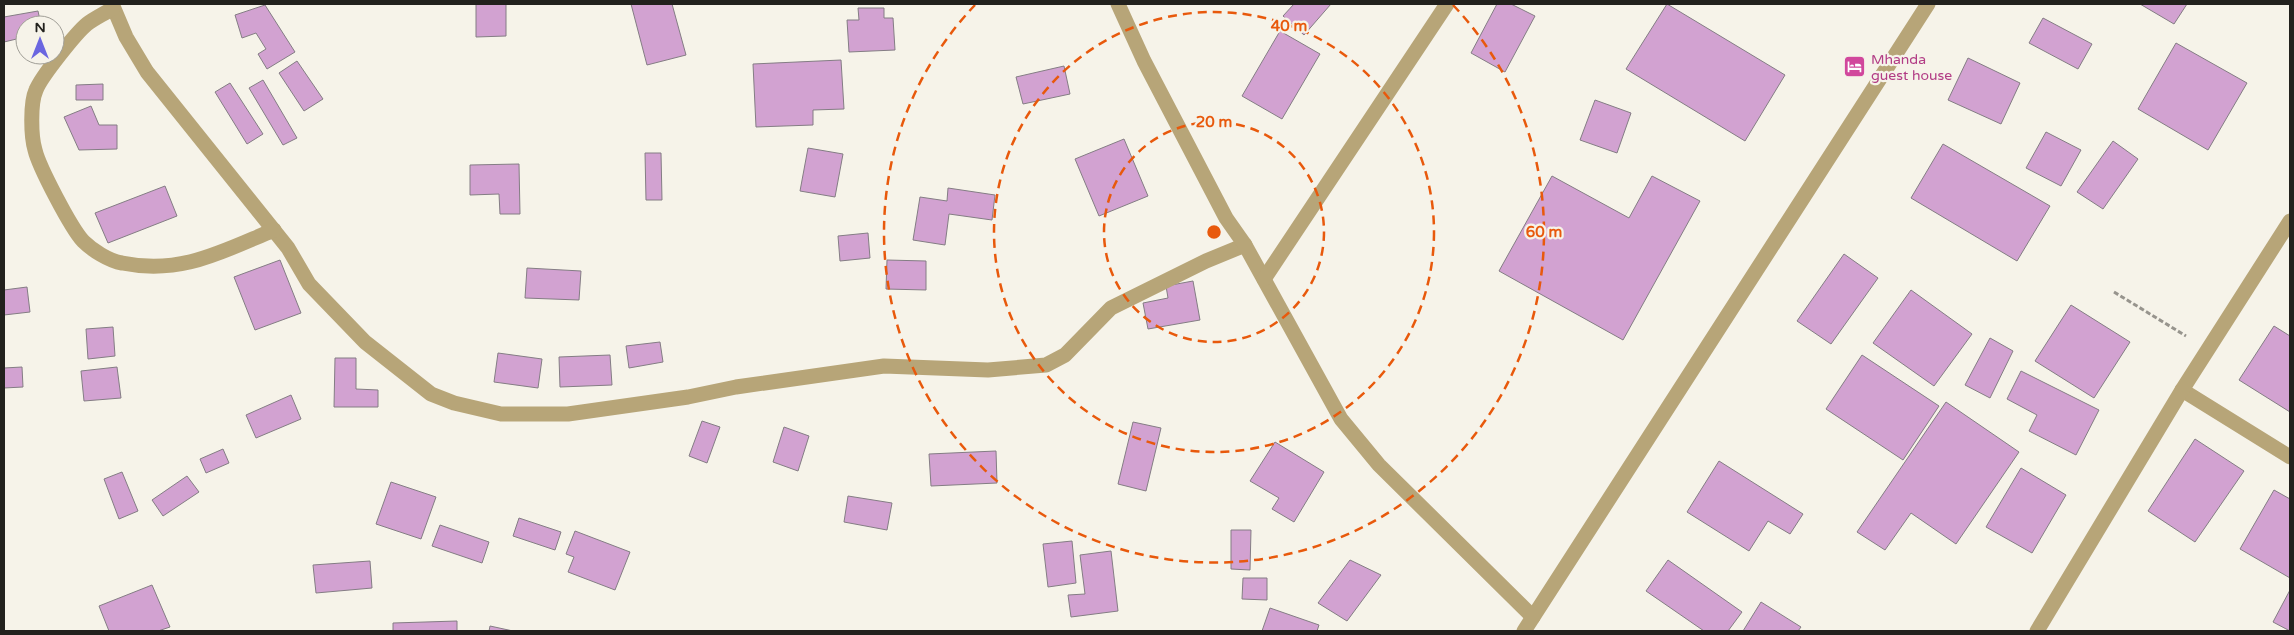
<svg xmlns="http://www.w3.org/2000/svg" width="2294" height="635" font-family="'Varela Round',sans-serif">
<rect width="100%" height="100%" fill="#f6f3e9"/>
<g fill="#d2a2d1" stroke="#847d84">
<polygon points="476,4 506,4 506,36 476,37"/>
<polygon points="631,4 672,4 686,55 647,65"/>
<polygon points="1294,4 1331,4 1304,35 1283,16"/>
<polygon points="1497,4 1511,4 1535,16 1505,72 1471,53"/>
<polygon points="1667,4 1785,75 1745,141 1626,69"/>
<polygon points="2140,4 2187,4 2174,24"/>
<polygon points="265,5 295,52 267,69 258,54 266,49 256,33 242,38 235,15"/>
<polygon points="858,8 884,8 884,18 893,18 895,50 849,52 847,20 859,20"/>
<polygon points="38,11 41,25 25,25 25,37 4,42 4,17"/>
<polygon points="2043,18 2092,44 2078,69 2029,43"/>
<polygon points="1280,31 1320,54 1282,119 1242,96"/>
<polygon points="2176,43 2247,83 2208,150 2138,109"/>
<polygon points="1968,58 2020,83 2001,124 1948,100"/>
<polygon points="841,60 844,109 813,110 813,125 756,127 753,64"/>
<polygon points="297,61 323,99 304,111 279,73"/>
<polygon points="1064,66 1070,94 1023,104 1016,77"/>
<polygon points="263,80 297,138 283,145 249,88"/>
<polygon points="230,83 263,134 247,144 215,92"/>
<polygon points="103,84 103,100 76,100 76,85"/>
<polygon points="1595,100 1631,113 1617,153 1580,140"/>
<polygon points="91,106 99,125 117,125 117,149 79,150 64,117"/>
<polygon points="2046,132 2081,150 2061,186 2026,168"/>
<polygon points="1124,139 1148,196 1099,216 1075,159"/>
<polygon points="2113,141 2138,159 2103,209 2077,192"/>
<polygon points="1943,144 2050,206 2017,261 1911,198"/>
<polygon points="808,148 843,154 835,197 800,191"/>
<polygon points="645,153 661,153 662,200 646,200"/>
<polygon points="519,164 520,214 500,214 499,194 470,195 470,165"/>
<polygon points="1552,176 1629,218 1652,176 1700,201 1623,340 1499,271"/>
<polygon points="165,186 177,216 108,243 95,213"/>
<polygon points="948,188 995,195 992,220 949,214 945,245 913,240 920,197 947,201"/>
<polygon points="868,233 870,258 840,261 838,236"/>
<polygon points="1844,254 1878,278 1831,344 1797,321"/>
<polygon points="280,260 301,313 255,330 234,277"/>
<polygon points="887,260 926,261 926,290 886,289"/>
<polygon points="527,268 581,271 579,300 525,298"/>
<polygon points="1193,281 1200,320 1148,329 1143,303 1168,298 1166,286"/>
<polygon points="27,287 30,312 4,315 4,290"/>
<polygon points="1911,290 1972,334 1934,386 1873,343"/>
<polygon points="2071,305 2130,342 2094,398 2035,361"/>
<polygon points="2274,326 2290,336 2290,412 2239,380"/>
<polygon points="113,327 115,356 88,359 86,329"/>
<polygon points="1990,338 2013,351 1990,398 1965,385"/>
<polygon points="660,342 663,362 629,368 626,346"/>
<polygon points="498,353 542,359 538,388 494,382"/>
<polygon points="610,355 612,385 560,387 559,357"/>
<polygon points="1862,355 1939,406 1903,460 1826,409"/>
<polygon points="335,358 356,358 356,389 378,390 378,407 334,407"/>
<polygon points="22,367 23,387 4,388 4,368"/>
<polygon points="117,367 121,398 84,401 81,371"/>
<polygon points="2021,371 2099,410 2076,455 2029,431 2037,415 2007,399"/>
<polygon points="291,395 301,419 256,438 246,415"/>
<polygon points="1946,402 2019,452 1956,544 1911,513 1885,550 1857,532"/>
<polygon points="702,421 720,427 707,463 689,456"/>
<polygon points="1133,422 1161,428 1146,491 1118,484"/>
<polygon points="784,427 809,436 798,471 773,462"/>
<polygon points="2195,439 2244,471 2195,542 2148,511"/>
<polygon points="1275,442 1324,472 1294,522 1272,509 1279,498 1250,481"/>
<polygon points="223,449 229,463 206,473 200,459"/>
<polygon points="996,451 997,483 931,486 929,454"/>
<polygon points="1719,461 1803,514 1790,534 1768,521 1749,551 1687,512"/>
<polygon points="2021,468 2066,495 2032,553 1986,527"/>
<polygon points="122,472 138,511 119,519 104,479"/>
<polygon points="187,476 199,492 163,516 152,500"/>
<polygon points="391,482 436,497 421,539 376,524"/>
<polygon points="2274,490 2290,499 2290,578 2240,549"/>
<polygon points="848,496 892,503 887,530 844,522"/>
<polygon points="519,518 561,532 555,550 513,536"/>
<polygon points="440,525 489,542 482,563 432,546"/>
<polygon points="1231,530 1251,530 1250,570 1231,569"/>
<polygon points="575,531 630,552 615,590 568,572 574,557 566,554"/>
<polygon points="1072,541 1076,583 1048,587 1043,544"/>
<polygon points="1111,551 1118,611 1071,617 1068,595 1085,594 1080,555"/>
<polygon points="1350,560 1381,575 1347,621 1318,603"/>
<polygon points="1668,560 1742,612 1728,631 1704,631 1646,591"/>
<polygon points="370,561 372,588 316,593 313,565"/>
<polygon points="1243,578 1267,578 1267,600 1242,599"/>
<polygon points="152,585 170,627 158,631 109,631 99,606"/>
<polygon points="2290,590 2290,631 2273,622"/>
<polygon points="1761,602 1801,627 1798,631 1743,631"/>
<polygon points="1270,608 1319,625 1317,631 1262,631"/>
<polygon points="457,621 457,631 393,631 393,623"/>
<polygon points="490,626 513,631 489,631"/>
</g>
<g fill="none" stroke-linecap="round" stroke-linejoin="round">
<polyline stroke="#97948d" stroke-width="3" stroke-dasharray="5 2.5" stroke-linecap="butt" points="2114,292 2186,336"/>
<g stroke="#b7a578" stroke-width="15">
<polyline points="112,4 126,37 147,72 288,248 309,284 365,342 431,394 454,403 501,414 568,414 688,397 736,387 884,366 988,370 1046,365 1065,355 1111,308 1206,261 1245,245"/>
<polyline points="1118,4 1144,61 1226,218 1245,245 1341,419 1379,465 1533,617"/>
<path d="M113 8C104 14 95 18 87 24 76 33 41 77 36 90 30 103 31 137 35 150 39 167 71 228 83 241 92 250 109 261 122 263 181 275 221 252 274 230"/>
<polyline points="1264,279 1447,4"/>
<polyline points="2182,390 2290,457"/>
<polyline points="1524,631 1928,4"/>
<polyline points="2037,631 2182,390 2290,221"/>
</g>
</g>
<g fill="none" stroke="#e8590c" stroke-width="2.5" stroke-dasharray="9 6">
<circle cx="1214" cy="232" r="110"/>
<circle cx="1214" cy="232" r="220"/>
<path d="M1453 5A330 330 0 1 1 975 5"/>
</g>
<defs>
<symbol id="hotel-square" viewBox="-11 -11 22 22"><rect x="-9" y="-9" width="18" height="18" rx="4" fill="#d1479c" stroke="#f6f3e9"/><path d="M-6-4.5h1.5V1H6V5H4.5V3h-9V5H-6ZM-4 0a1.8 1.8 0 1 1 3.6 0ZM.5 0V-2.5h3Q6-2.5 6 0Z" fill="#fff"/></symbol>
</defs>
<g fill-rule="evenodd">
<use href="#hotel-square" x="1842" y="54" width="25" height="25"/>
</g>
<g text-anchor="middle" stroke-width="4.5" stroke-linejoin="round" paint-order="stroke">
<g font-size="14" fill="#b23c85" stroke="#f6f3e9" text-anchor="start">
<text x="1871" y="64">Mhanda<tspan x="1871" dy="16">guest house</tspan></text>
</g>
</g>
<circle cx="1214" cy="232" r="8" fill="#e8590c" stroke="#f6f3e9" stroke-width="2.5"/>
<g font-size="15" text-anchor="middle" font-weight="bold" fill="#e8590c" stroke="#f6f3e9" stroke-width="4.5" stroke-linejoin="round" paint-order="stroke">
<text x="1289" y="31">40 m</text>
<text x="1214" y="127">20 m</text>
<text x="1544" y="237">60 m</text>
</g>
<rect width="2294" height="635" fill="none" stroke="#22211d" stroke-width="10"/>
<g transform="translate(40 40)"><circle r="24" fill="#f6f3e9" stroke="#a19f97"/>
<path d="M0-4L9 19L0 12L-9 19Z" fill="#6b66e0"/>
<text y="-8" font-size="14" font-weight="bold" text-anchor="middle" fill="#22211d">N</text>
</g>
</svg>
